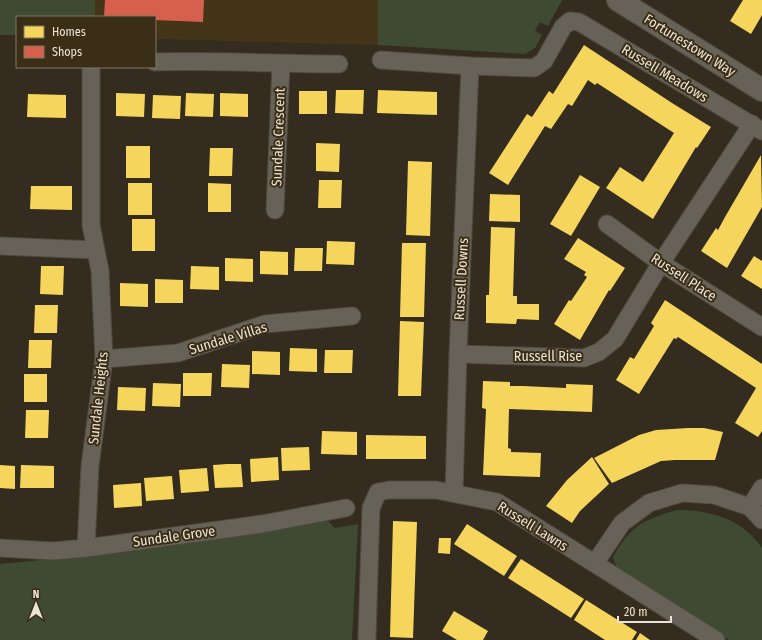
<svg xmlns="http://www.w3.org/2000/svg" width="762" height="640" font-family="'Fira Sans Condensed',sans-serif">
<rect width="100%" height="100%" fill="#332c1f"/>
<polygon fill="#443519" points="95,0 378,0 378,45 155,39 155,17 95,17"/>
<g fill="#3f4a33">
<polygon points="0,0 95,0 95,17 17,17 17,35 0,35"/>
<polygon points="378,0 562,0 548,26 540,22 535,31 542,35 535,48 525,54 378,45"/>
<path d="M677 510C711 510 742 519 762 548V640H729L618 571 613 557C631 525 643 520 677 510Z"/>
<polygon points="328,521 335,528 358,524 352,640 0,640 0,564 112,553"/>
</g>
<g fill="#f6d55c">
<polygon points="743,0 762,0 762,15 751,34 730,21"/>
<polygon points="584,45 672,103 711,127 697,148 696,147 653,219 606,188 620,167 643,182 674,133 597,83 595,85 588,80 572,106 568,104 551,129 545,126 508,185 489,173 527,114 532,117 549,91 553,94"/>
<polygon points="336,90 364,90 363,114 335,113"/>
<polygon points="378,90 437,92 437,115 377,113"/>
<rect x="299" y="91" width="28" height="23"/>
<polygon points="116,93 145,94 144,117 116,116"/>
<polygon points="186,93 214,94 213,117 185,116"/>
<polygon points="220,93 248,94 248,117 220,116"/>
<polygon points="28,94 66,95 66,118 27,117"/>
<polygon points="153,95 181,96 180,119 152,118"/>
<polygon points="316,143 340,144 339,172 316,171"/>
<rect x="126" y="146" width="24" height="32"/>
<polygon points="210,148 233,148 232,176 209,176"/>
<polygon points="761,155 762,207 727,268 701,251 716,228 718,230 725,217"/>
<polygon points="408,161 432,162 430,236 406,235"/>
<polygon points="580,175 600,187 571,236 550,224"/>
<polygon points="319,180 342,180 341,208 318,208"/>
<rect x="128" y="183" width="24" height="32"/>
<polygon points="208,183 231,184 231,212 208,212"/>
<polygon points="31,186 72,186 72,210 30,209"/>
<polygon points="490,194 520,195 520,222 489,221"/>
<rect x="132" y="219" width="23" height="32"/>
<polygon points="491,227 515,228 513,296 517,296 517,304 539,304 539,320 517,319 516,324 486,323 486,295 489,295"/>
<polygon points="578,238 625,268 610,291 609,290 580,340 554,324 569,300 571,301 587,277 584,275 586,272 564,259"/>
<polygon points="327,241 355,242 354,265 326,264"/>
<polygon points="402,243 426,243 424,317 400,317"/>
<polygon points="295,248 323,248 322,271 294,271"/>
<polygon points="260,251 288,252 288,275 260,274"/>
<polygon points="754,256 762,261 762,289 741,276"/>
<polygon points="225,258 253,259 253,282 225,281"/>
<polygon points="41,266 64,266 63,295 40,294"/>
<polygon points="191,266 219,267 219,290 190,289"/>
<polygon points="155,279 183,280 183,303 155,303"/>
<polygon points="120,283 148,284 148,307 120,306"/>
<polygon points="665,300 762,364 762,431 758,437 735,423 756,388 678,337 676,339 674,338 639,394 616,380 630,357 634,359 654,326 651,323"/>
<polygon points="35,305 58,305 57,333 34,333"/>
<polygon points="400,321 424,322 421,396 398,396"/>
<polygon points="29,340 52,340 51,368 28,368"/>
<polygon points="290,348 317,349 317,372 289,371"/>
<polygon points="325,350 353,350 352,373 324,373"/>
<polygon points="252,351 280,352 280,375 252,374"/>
<polygon points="222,364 250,365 249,388 221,387"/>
<polygon points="183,373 212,373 211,396 183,396"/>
<rect x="24" y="374" width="23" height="28"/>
<polygon points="483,381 510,382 510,386 523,386 566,388 566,384 593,385 592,412 509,409 508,448 511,449 511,452 541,453 540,477 483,475 486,409 482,408"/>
<polygon points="153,383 181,384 180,407 152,406"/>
<polygon points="118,387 146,388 145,411 117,410"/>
<polygon points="26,410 49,410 48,438 25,438"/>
<polygon points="688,428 704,428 723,432 715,460 675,460 661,461 612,483 594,458 639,435 656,430"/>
<polygon points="322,431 357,432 357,455 321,454"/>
<polygon points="366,435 426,436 426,459 366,459"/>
<polygon points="309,447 310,470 282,471 281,448"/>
<polygon points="278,457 279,480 251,482 250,459"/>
<polygon points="592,457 609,484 580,511 572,523 546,506 567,480"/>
<polygon points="227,464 241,464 243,487 215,488 213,465"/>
<polygon points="0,465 15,466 15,489 0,488"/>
<polygon points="21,465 54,466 54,488 20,488"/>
<polygon points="207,468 209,491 181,493 179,470"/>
<polygon points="172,476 174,499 146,501 144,478"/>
<polygon points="141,483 142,506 114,508 113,485"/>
<polygon points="393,521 417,522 413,638 390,637"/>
<polygon points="467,524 517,556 504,576 454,544"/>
<polygon points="439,538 451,538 450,554 438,553"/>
<polygon points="521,559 584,599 571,618 508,578"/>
<polygon points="586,600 637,632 632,640 605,640 574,620"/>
<polygon points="454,611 488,631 483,640 457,640 442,631"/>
<polygon points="640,633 650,640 636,640"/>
</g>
<polygon fill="#d6604d" points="105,0 204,0 203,22 155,20 155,17 104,17"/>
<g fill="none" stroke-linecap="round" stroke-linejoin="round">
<defs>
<g id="street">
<polyline points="381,60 470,66 534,68 544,61 563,27 570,21 579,22 762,131"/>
<path d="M155 62C216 60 278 64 339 64"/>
<polyline points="275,210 281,64"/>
<polyline points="607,224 661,263 762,327"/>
<polyline points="0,246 95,250"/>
<polyline points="458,354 584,358 599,352 615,339 661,263 752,124"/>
<polyline points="104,359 178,353 265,324 352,316"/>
<polyline points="454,492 458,354 470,66"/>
<polyline points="750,507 762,488"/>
<polyline points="0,548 53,551 86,548 262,524 346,508"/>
<polyline points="86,548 90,466 104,359 100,271 91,225 91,67"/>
<polyline points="595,563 622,523 649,503 682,493 714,495 750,507 762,520"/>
<polyline points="367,638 371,508 378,492 389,490 436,490 497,502 716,640"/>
</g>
<polyline id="secondary" points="618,0 762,90"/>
</defs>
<use href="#street" stroke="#50493f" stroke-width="19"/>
<use href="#secondary" stroke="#50493f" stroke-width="24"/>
<use href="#street" stroke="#676257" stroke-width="17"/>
<use href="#secondary" stroke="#676257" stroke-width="22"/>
</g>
<g text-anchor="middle" stroke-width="4" stroke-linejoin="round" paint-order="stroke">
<g font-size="14" fill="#ebe3d5" stroke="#3b2e17">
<text transform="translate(690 45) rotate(32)" y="5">Fortunestown Way</text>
<text transform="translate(665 73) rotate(31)" y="5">Russell Meadows</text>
<text transform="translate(278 137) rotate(-88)" y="5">Sundale Crescent</text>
<text transform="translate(684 277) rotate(33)" y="5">Russell Place</text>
<text transform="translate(461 279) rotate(-87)" y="5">Russell Downs</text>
<text transform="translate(228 338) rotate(-17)" y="5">Sundale Villas</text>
<text x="548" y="361">Russell Rise</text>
<text transform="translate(98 398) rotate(-84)" y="5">Sundale Heights</text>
<text transform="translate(533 526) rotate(32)" y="5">Russell Lawns</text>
<text transform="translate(174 536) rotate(-8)" y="5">Sundale Grove</text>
</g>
</g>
<rect x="16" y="16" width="140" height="52" fill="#3b2e17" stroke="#817663"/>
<rect x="24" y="26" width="20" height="12" fill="#f6d55c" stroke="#817663"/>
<text x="52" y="36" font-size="12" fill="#ebe3d5">Homes</text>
<rect x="24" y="46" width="20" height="12" fill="#d6604d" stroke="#817663"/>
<text x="52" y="56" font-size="12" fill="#ebe3d5">Shops</text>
<g transform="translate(36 604)" stroke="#3b2e17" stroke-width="3" paint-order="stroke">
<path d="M0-3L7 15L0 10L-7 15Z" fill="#ebe3d5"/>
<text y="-6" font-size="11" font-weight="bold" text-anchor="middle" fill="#ebe3d5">N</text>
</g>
<path d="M618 616v6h53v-6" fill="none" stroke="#ebe3d5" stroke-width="2"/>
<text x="624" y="616" font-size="12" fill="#ebe3d5" stroke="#3b2e17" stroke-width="3" paint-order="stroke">20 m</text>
</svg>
